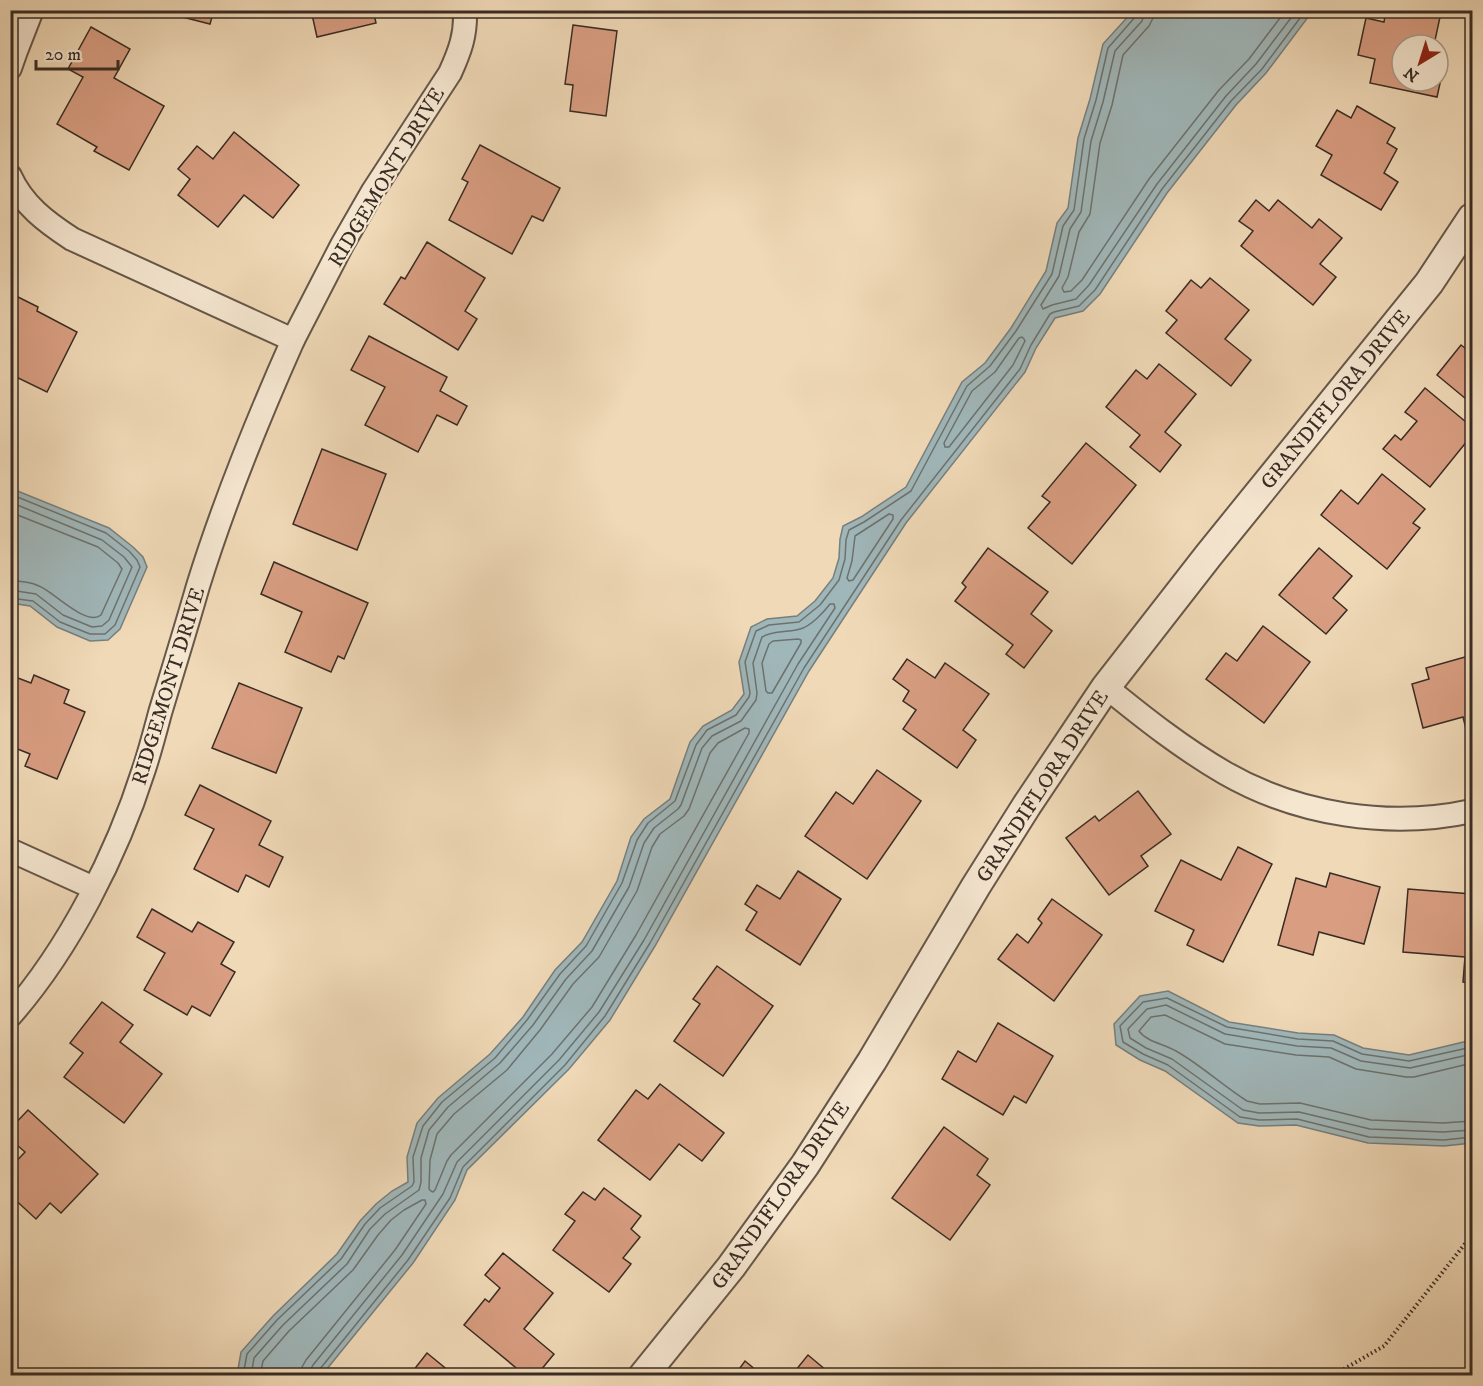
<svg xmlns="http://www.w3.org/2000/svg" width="1483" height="1386" font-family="'IM FELL DW Pica',serif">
<rect width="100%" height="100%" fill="#f0d9b7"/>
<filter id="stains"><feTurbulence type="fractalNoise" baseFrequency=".00333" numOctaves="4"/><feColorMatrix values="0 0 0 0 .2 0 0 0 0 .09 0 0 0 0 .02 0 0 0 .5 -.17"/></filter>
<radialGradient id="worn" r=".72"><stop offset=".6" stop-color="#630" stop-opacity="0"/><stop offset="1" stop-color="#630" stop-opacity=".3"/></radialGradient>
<g fill="#a0b7ba" stroke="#777f7e" stroke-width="1.5">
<polygon points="1133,11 1311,11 1309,16 1266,73 1236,105 1167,193 1100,294 1083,311 1055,318 1036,348 1025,372 906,523 809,671 655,946 610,1020 569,1069 467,1170 455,1200 413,1263 322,1375 237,1375 241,1352 273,1316 337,1254 360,1221 376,1204 392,1191 408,1182 407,1157 417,1123 438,1098 490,1054 523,1017 555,970 582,942 617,881 631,837 644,819 670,799 690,742 703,726 732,710 744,694 739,662 751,627 767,619 797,616 815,601 833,578 839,558 840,539 843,526 861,517 906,487 962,382 985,363 1011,328 1046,271 1057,223 1068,208 1078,138 1090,99 1103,44"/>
<polygon points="10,488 109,528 133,547 143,557 147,567 120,629 108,640 90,641 57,627 30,606 11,603"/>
<polygon points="1168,991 1229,1022 1298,1033 1334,1035 1363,1048 1409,1055 1472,1040 1472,1143 1444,1146 1368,1143 1296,1125 1259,1126 1238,1123 1165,1071 1140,1060 1116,1045 1114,1024 1140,996"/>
</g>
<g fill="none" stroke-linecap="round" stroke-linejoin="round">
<g stroke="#6c726f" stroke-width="1.5">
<polyline points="1145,10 1142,21 1115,51 1103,102 1091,141 1081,212 1070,229 1059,276 1041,305 1043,309 1052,305 1076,299 1089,285 1157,184 1226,96 1256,64 1297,10"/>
<polyline points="1154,10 1153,18 1149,26 1123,55 1112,105 1100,143 1090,214 1079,232 1068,277 1062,288 1064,292 1071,291 1082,280 1149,179 1219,90 1249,59 1286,10"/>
<polygon points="1022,337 1024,339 1025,341 1013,365 949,447 945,447 944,443 972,391 995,372 1019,338"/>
<polyline points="10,494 106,533 129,551 137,560 140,567 115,625 105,634 90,634 60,622 33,601 10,598"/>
<polyline points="10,502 102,540 124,557 132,567 109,620 102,626 92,627 63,615 36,594 10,590"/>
<path d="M10 512 98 547 118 563 122 569 101 615C86 627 53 591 39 586 31 582 19 581 10 581"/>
<polygon points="889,514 893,515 893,519 853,580 849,581 847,578 852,561 855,536"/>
<polygon points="798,639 801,640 801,643 772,693 768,693 766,691 762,663 769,644 773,641"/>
<polygon points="745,728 749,729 749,733 636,935 592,1007 552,1054 451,1155 447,1161 435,1190 433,1192 431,1191 429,1189 430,1160 437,1134 454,1114 507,1070 540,1030 573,984 599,957 637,891 652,847 660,834 684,816 689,809 710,753 718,743"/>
<polyline points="1472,1047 1409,1061 1362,1054 1333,1041 1298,1039 1227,1027 1167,998 1143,1002 1120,1026 1123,1042 1143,1054 1168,1065 1240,1117 1259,1120 1297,1119 1369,1137 1444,1140 1472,1137"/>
<polyline points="1472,1054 1410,1068 1361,1061 1331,1048 1297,1046 1225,1034 1166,1005 1147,1009 1128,1029 1130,1038 1146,1048 1172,1059 1243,1110 1259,1113 1299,1112 1370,1129 1443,1132 1472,1130"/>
<path d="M1472 1063 1414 1077H1406L1356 1069 1329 1057 1296 1055 1225 1044 1165 1015 1151 1017 1139 1031C1147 1042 1164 1044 1176 1051 1201 1065 1223 1086 1247 1101L1260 1104 1300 1103 1371 1120 1443 1123 1472 1121"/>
<polyline points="243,1376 247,1354 277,1320 341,1259 365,1224 380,1208 412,1186 414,1182 413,1157 423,1126 442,1102 495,1058 527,1020 560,974 586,946 622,883 637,840 648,823 675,801 696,745 707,730 736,715 749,697 750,693 745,662 756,631 769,625 799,622 820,605 839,580 845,559 846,540 849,530 864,522 911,491 967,386 990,366 1016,331 1052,274 1063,226 1074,210 1084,139 1096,100 1108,48 1136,16 1137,10"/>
<path d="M251 1376 254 1358 283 1325 347 1264 370 1229 385 1214 419 1190 421 1182V1158L429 1130 448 1107 500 1063 533 1025 566 979 592 951 629 887 644 843 654 828 678 809 681 805 702 748 712 736 741 721 756 700 757 693 753 663 762 637C774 630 787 633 800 629 810 627 824 612 830 604H834L835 608 798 664 644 940 599 1012 559 1060 457 1162 443 1194 402 1255 313 1365 311 1369 310 1376"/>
<polyline points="260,1376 263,1361 289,1331 353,1270 378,1235 391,1220 404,1210 422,1200 425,1200 426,1204 395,1250 306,1360 302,1367 301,1376"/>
<polyline points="318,1376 318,1371 324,1364 408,1260 450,1198 463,1167 565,1065 605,1016 650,943 804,668 901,520 1020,369 1031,345 1050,314 1054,312 1079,306 1095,290 1162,189 1231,101 1262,69 1303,14 1305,10"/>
</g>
</g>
<g fill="#d99e82" stroke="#392c24" stroke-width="1.5">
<polygon points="155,10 214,10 210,24"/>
<polygon points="311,10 373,10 376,23 317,37"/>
<polygon points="1386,10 1408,10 1440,17 1434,45 1402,45 1402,81 1438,81 1438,64 1444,65 1437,97 1370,83 1375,59 1358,55 1366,18 1384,22"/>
<polygon points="573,25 617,31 606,116 570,111 573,85 565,84"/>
<polygon points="91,27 130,49 114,78 164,106 129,170 94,151 97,147 57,124 83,77 68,69"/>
<polygon points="1357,106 1395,128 1387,143 1397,149 1384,173 1398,182 1381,210 1321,175 1332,155 1316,146 1337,110 1351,118"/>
<polygon points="234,132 299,185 273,218 244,195 218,227 178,195 190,179 178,169 197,146 213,159"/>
<polygon points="480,145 560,188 543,221 532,216 512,254 449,220 468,182 462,179"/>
<polygon points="1256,200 1269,211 1278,200 1312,228 1319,219 1342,238 1320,264 1336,277 1313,305 1241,246 1253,231 1239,221"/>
<polygon points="427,242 485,278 465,311 477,319 458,350 384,304 401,277 405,279"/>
<polygon points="1210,278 1249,310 1225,339 1251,360 1231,386 1166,333 1177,320 1166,311 1191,280 1201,288"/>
<polygon points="12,294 38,307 37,311 77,332 47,392 10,374 10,297"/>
<polygon points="369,336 447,377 440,391 467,406 457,425 437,415 418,452 365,425 385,387 351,370"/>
<polygon points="1461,345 1469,351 1472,347 1472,404 1437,375"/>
<polygon points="1159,364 1196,394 1165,432 1181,445 1160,472 1130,447 1140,435 1106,407 1136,370 1147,379"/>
<polygon points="1425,388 1472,427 1472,435 1430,487 1383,449 1395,435 1401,440 1417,421 1405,412"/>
<polygon points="1086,443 1136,485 1072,564 1028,528 1050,502 1042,496"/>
<polygon points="322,449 386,474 357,550 293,524"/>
<polygon points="1382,474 1425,509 1413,523 1420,528 1387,569 1321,515 1341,490 1358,504"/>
<polygon points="988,548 1048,592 1031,614 1052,631 1024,668 1006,654 1013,645 955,601 966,587 962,583"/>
<polygon points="1319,548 1352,576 1333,598 1347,610 1326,634 1279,595"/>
<polygon points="274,562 368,603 344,659 338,656 331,672 285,652 302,612 261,594"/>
<polygon points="1263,626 1310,662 1264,723 1206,679 1226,653 1237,661"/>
<polygon points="1472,655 1472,736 1468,737 1463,717 1423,728 1412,684 1429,679 1426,668"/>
<polygon points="907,659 935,678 945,663 989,694 963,730 976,740 957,768 903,729 916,710 903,701 909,691 893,679"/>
<polygon points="10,675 31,683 34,675 69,690 64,703 85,712 57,779 25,766 30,754 10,746"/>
<polygon points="239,683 302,708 276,773 212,748"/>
<polygon points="877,770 921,801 867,879 805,836 836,792 853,804"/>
<polygon points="200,785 271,821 259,845 283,857 269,887 246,875 238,892 194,869 214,829 185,815"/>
<polygon points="1138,791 1171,834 1141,856 1148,866 1109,895 1066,838 1095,816 1099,821"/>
<polygon points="1238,847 1272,864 1223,962 1187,945 1194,930 1155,911 1181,860 1221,880"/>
<polygon points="798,871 841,899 800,965 746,930 757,912 745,904 757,885 780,899"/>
<polygon points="1330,873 1380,887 1364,944 1319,932 1313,955 1278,945 1296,878 1326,887"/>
<polygon points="1408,889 1472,894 1472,983 1463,982 1465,957 1403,952"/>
<polygon points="1052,899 1102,935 1054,1001 998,959 1017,934 1028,943 1042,923 1038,919"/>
<polygon points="152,909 192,932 198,922 234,942 221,964 235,972 210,1016 192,1006 187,1015 144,990 165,953 137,937"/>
<polygon points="717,966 773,1006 723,1076 674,1041 700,1004 693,999"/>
<polygon points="102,1002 133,1025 120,1042 162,1074 124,1123 64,1077 83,1053 70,1043"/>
<polygon points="998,1023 1053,1056 1026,1103 1014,1096 1003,1115 942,1079 958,1051 976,1062"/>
<polygon points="660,1084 724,1133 702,1161 679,1144 650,1180 598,1140 636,1090 648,1099"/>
<polygon points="28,1110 98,1174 61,1213 50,1203 36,1219 10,1195 10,1168 25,1152 10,1139 10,1129"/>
<polygon points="944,1127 988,1159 977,1175 990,1185 950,1240 892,1198"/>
<polygon points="604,1188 641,1216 631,1229 640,1237 623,1258 631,1264 609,1292 553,1250 575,1221 565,1214 583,1192 595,1200"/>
<polygon points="503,1253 553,1293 524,1329 554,1354 536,1376 526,1376 464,1325 485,1299 489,1302 500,1288 485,1275"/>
<polygon points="427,1353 455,1376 409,1376"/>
<polygon points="808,1355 833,1376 791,1376"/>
<polygon points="745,1361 763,1376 734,1376"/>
</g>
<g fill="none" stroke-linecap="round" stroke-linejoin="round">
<defs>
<g id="minor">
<polyline points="10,68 16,51 32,10"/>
<path d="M10 176C23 205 46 222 72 239L293 340 342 245 373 191 450 73C460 51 466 35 465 10"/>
<path d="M1106 687C1144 718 1182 748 1225 773 1298 815 1390 829 1472 811"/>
<polyline points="10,850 94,888"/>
<path d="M10 1016C69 949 117 854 144 769 150 751 155 732 160 713 173 670 186 628 198 586 224 502 257 421 293 340"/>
</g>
<polyline id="tertiary" points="643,1376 731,1267 805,1165 872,1061 976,886 1027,805 1106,687 1208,556 1429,283 1472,218"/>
</defs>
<use href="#minor" stroke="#675749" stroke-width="26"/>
<use href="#tertiary" stroke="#675749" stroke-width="32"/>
<polyline stroke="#392c24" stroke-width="4" stroke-dasharray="1.5 3" stroke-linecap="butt" points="1332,1376 1384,1346 1472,1235"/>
<use href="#minor" stroke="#f5e6d0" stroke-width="22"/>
<use href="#tertiary" stroke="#f5e6d0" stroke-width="28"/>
</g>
<g text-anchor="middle" stroke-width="4.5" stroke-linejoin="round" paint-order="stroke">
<g font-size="21" fill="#392c24" stroke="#f5e6d0">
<text transform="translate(386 177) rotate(-59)" y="7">RIDGEMONT DRIVE</text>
<text transform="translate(1335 399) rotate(-51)" y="7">GRANDIFLORA DRIVE</text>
<text transform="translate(168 686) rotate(-73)" y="7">RIDGEMONT DRIVE</text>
<text transform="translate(1042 786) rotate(-57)" y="7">GRANDIFLORA DRIVE</text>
<text transform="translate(780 1195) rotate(-55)" y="7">GRANDIFLORA DRIVE</text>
</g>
</g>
<rect width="1483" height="1386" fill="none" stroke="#f0d9b7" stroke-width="36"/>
<rect x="12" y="12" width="1459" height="1362" fill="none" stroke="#392c24" stroke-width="3"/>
<rect x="18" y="18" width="1447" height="1350" fill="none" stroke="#392c24" stroke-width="1.5"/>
<g transform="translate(1420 63) rotate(218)"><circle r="28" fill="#f5e6d0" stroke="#aa9c8b" stroke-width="1.5"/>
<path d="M0-4.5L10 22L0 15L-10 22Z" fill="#8f2418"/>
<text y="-9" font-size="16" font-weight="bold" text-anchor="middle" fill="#392c24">N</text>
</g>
<path d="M36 60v9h82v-9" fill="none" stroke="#392c24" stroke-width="3"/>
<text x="45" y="60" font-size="18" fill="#392c24" stroke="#f5e6d0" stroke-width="4.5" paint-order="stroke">20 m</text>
<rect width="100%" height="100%" filter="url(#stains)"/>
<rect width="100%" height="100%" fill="url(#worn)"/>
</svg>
